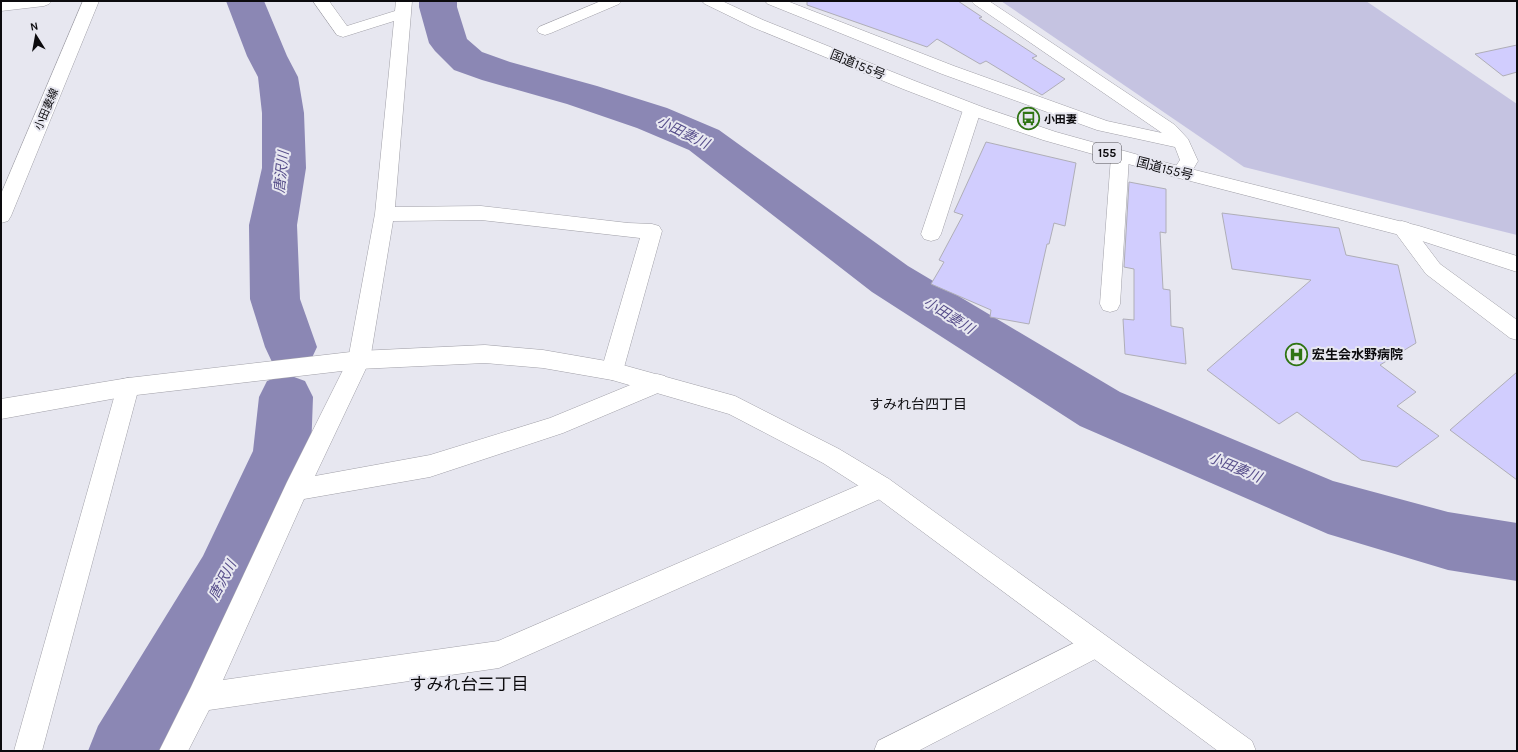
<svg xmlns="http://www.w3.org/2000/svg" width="1518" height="752" font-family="Karla,'Noto Sans JP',sans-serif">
<rect width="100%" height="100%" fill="#e7e7f0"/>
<polygon fill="#c5c3e1" points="1001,1 1366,1 1517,104 1517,235 1244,167"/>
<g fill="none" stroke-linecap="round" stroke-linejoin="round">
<g fill="#8b87b4" fill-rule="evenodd">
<polygon points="226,1 264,1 287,56 298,77 304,113 306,168 297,225 300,299 317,347 310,362 291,368 272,362 265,347 250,299 249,225 262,168 262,113 258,77 247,56"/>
<polygon points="419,1 457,1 457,7 467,39 482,52 510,62 597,86 667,108 719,130 908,266 1120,392 1333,481 1448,512 1517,523 1517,581 1448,570 1328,534 1080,426 872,292 689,150 637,128 567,104 482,80 454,70 435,51 429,43 419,7"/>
<polygon points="286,374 305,381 313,397 311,452 247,598 162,751 88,751 98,726 203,556 253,451 259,397 267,381"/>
</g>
</g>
<g fill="#d1cdfe" stroke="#afaeb7">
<polygon points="807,1 958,1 982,17 979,18 1037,56 1032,58 1065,79 1042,95 986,61 980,64 937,39 927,47 807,5"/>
<polygon points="1517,45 1517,72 1503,76 1475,54"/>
<polygon points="986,142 1076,163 1065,226 1054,223 1049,244 1047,244 1029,324 990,317 991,310 931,284 944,262 939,260 963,215 954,212"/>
<polygon points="1129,182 1166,189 1166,233 1160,232 1163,289 1170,290 1171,326 1183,328 1186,364 1125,354 1123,319 1134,320 1134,269 1124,267"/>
<polygon points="1222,213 1339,228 1346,255 1398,265 1416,343 1380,365 1416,392 1397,406 1439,436 1397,467 1361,460 1297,412 1279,424 1207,370 1311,280 1232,269"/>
<polygon points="1517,372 1517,480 1450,430"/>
</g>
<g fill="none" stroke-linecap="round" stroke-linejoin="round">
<defs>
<g id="minor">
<polygon points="313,1 329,1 347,26 395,11 396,1 412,1 395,207 481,206 628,223 652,224 659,226 662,231 623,371 620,377 612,380 604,377 601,371 640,238 481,220 393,221 370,360 315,476 430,455 550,418 657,374 665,376 668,383 665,390 563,433 430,477 304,499 223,680 498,641 873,479 881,476 889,479 893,487 889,495 499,668 209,710 188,751 159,751 191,687 287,482 348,360 375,214 394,21 343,37 337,35"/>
<polygon points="601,1 622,1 619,4 551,33 545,35 539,33 537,30 539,27"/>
<path d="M765 1H787L954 66 1107 121 1162 133 974 4 971 1H989L1175 125 1188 139 1198 161C1192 171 1188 180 1175 176L1172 172 1180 160 1175 147 1097 130 942 74 768 4Z"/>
<polygon points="972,104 978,106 981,110 941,234 938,239 931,241 924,239 921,234 963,110 966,106"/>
<polygon points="1120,151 1126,153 1129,157 1120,304 1117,310 1110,312 1103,310 1100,304 1111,157 1114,153"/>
<polygon points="1402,221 1409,223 1440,264 1517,320 1517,340 1510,338 1426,274 1392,228 1395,223"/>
<polygon points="128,378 136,380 139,387 42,751 14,751 117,387 120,380"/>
<polygon points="1096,632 1105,636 1109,645 1105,654 918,751 874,751 878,741"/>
</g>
<g id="tertiary">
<polygon points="1,1 52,1 49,4 44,6 1,11"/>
<polygon points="83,1 99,1 11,216 8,221 1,223 1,194"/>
<polygon points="485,345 543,350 612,362 735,396 839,449 889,479 1252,741 1256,751 1218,751 873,495 823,463 729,414 612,380 543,368 485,363 359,369 128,396 1,419 1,399 128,378 359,351"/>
</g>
<polygon id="trunk" points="702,1 722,1 763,20 915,81 985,108 1056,132 1171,164 1419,226 1517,256 1517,272 1419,240 1171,176 1043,140 973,116 903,89 752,27 705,4"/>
</defs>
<use href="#minor" stroke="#a1a0a8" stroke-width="1"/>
<use href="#tertiary" stroke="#a1a0a8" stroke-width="1"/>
<use href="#trunk" stroke="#a1a0a8" stroke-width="1"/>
<use href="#minor" fill="#fff" fill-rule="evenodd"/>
<use href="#tertiary" fill="#fff" fill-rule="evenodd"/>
<use href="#trunk" fill="#fff" fill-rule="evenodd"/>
</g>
<defs>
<symbol id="bus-ring" viewBox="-11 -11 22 22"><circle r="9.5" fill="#e7e7f0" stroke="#2f7413" stroke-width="1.5"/><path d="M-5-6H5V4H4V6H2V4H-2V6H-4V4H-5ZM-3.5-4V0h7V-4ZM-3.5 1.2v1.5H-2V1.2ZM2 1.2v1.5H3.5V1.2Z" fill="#2f7413"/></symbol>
<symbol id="hospital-ring" viewBox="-11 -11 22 22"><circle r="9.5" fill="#e7e7f0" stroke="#2f7413" stroke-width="1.5"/><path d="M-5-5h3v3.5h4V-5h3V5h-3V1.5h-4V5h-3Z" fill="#2f7413"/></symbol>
</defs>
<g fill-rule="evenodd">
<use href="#bus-ring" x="1016" y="106" width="25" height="25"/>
<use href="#hospital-ring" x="1284" y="342" width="25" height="25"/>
</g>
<g text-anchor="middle" stroke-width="4" stroke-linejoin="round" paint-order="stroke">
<g font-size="11" fill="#0c0b0e" stroke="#e7e7f0">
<text transform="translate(46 109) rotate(-67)" y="4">小田妻線</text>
</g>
<g font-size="11" font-weight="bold" fill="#0c0b0e" stroke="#e7e7f0" text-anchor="start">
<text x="1044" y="123">小田妻</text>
</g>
<rect fill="#e7e7f0" stroke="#4e4d52" stroke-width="1" x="1093" y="143" width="28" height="20" rx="3"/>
<g font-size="12" font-weight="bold" fill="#0c0b0e">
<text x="1107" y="157">155</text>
</g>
<g font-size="13" fill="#0c0b0e" stroke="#e7e7f0">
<text transform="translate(858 64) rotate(22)" y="5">国道155号</text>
<text transform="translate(1165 168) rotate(14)" y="5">国道155号</text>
</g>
<g font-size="13" font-weight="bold" fill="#0c0b0e" stroke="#e7e7f0" text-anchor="start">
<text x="1312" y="359">宏生会水野病院</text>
</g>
<g font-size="14" font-style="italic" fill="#564d8a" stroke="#e7e7f0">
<text transform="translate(683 132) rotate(26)" y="5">小田妻川</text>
<text transform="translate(281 172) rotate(-84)" y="5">唐沢川</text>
<text transform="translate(949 315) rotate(32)" y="5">小田妻川</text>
<text transform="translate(1235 467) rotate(23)" y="5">小田妻川</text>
<text transform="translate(222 580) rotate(-62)" y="5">唐沢川</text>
</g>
<g font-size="14" fill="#0c0b0e" stroke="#e7e7f0">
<text x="918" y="409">すみれ台四丁目</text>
</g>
<g font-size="17" fill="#0c0b0e" stroke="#e7e7f0">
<text x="469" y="690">すみれ台三丁目</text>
</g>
</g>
<rect width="1518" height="752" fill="none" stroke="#0c0b0e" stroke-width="4"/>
<g transform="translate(36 36) rotate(349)" stroke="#e7e7f0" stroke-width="3" paint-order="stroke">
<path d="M0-3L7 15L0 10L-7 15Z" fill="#0c0b0e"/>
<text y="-6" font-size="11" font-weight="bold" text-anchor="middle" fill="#0c0b0e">N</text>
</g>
</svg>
